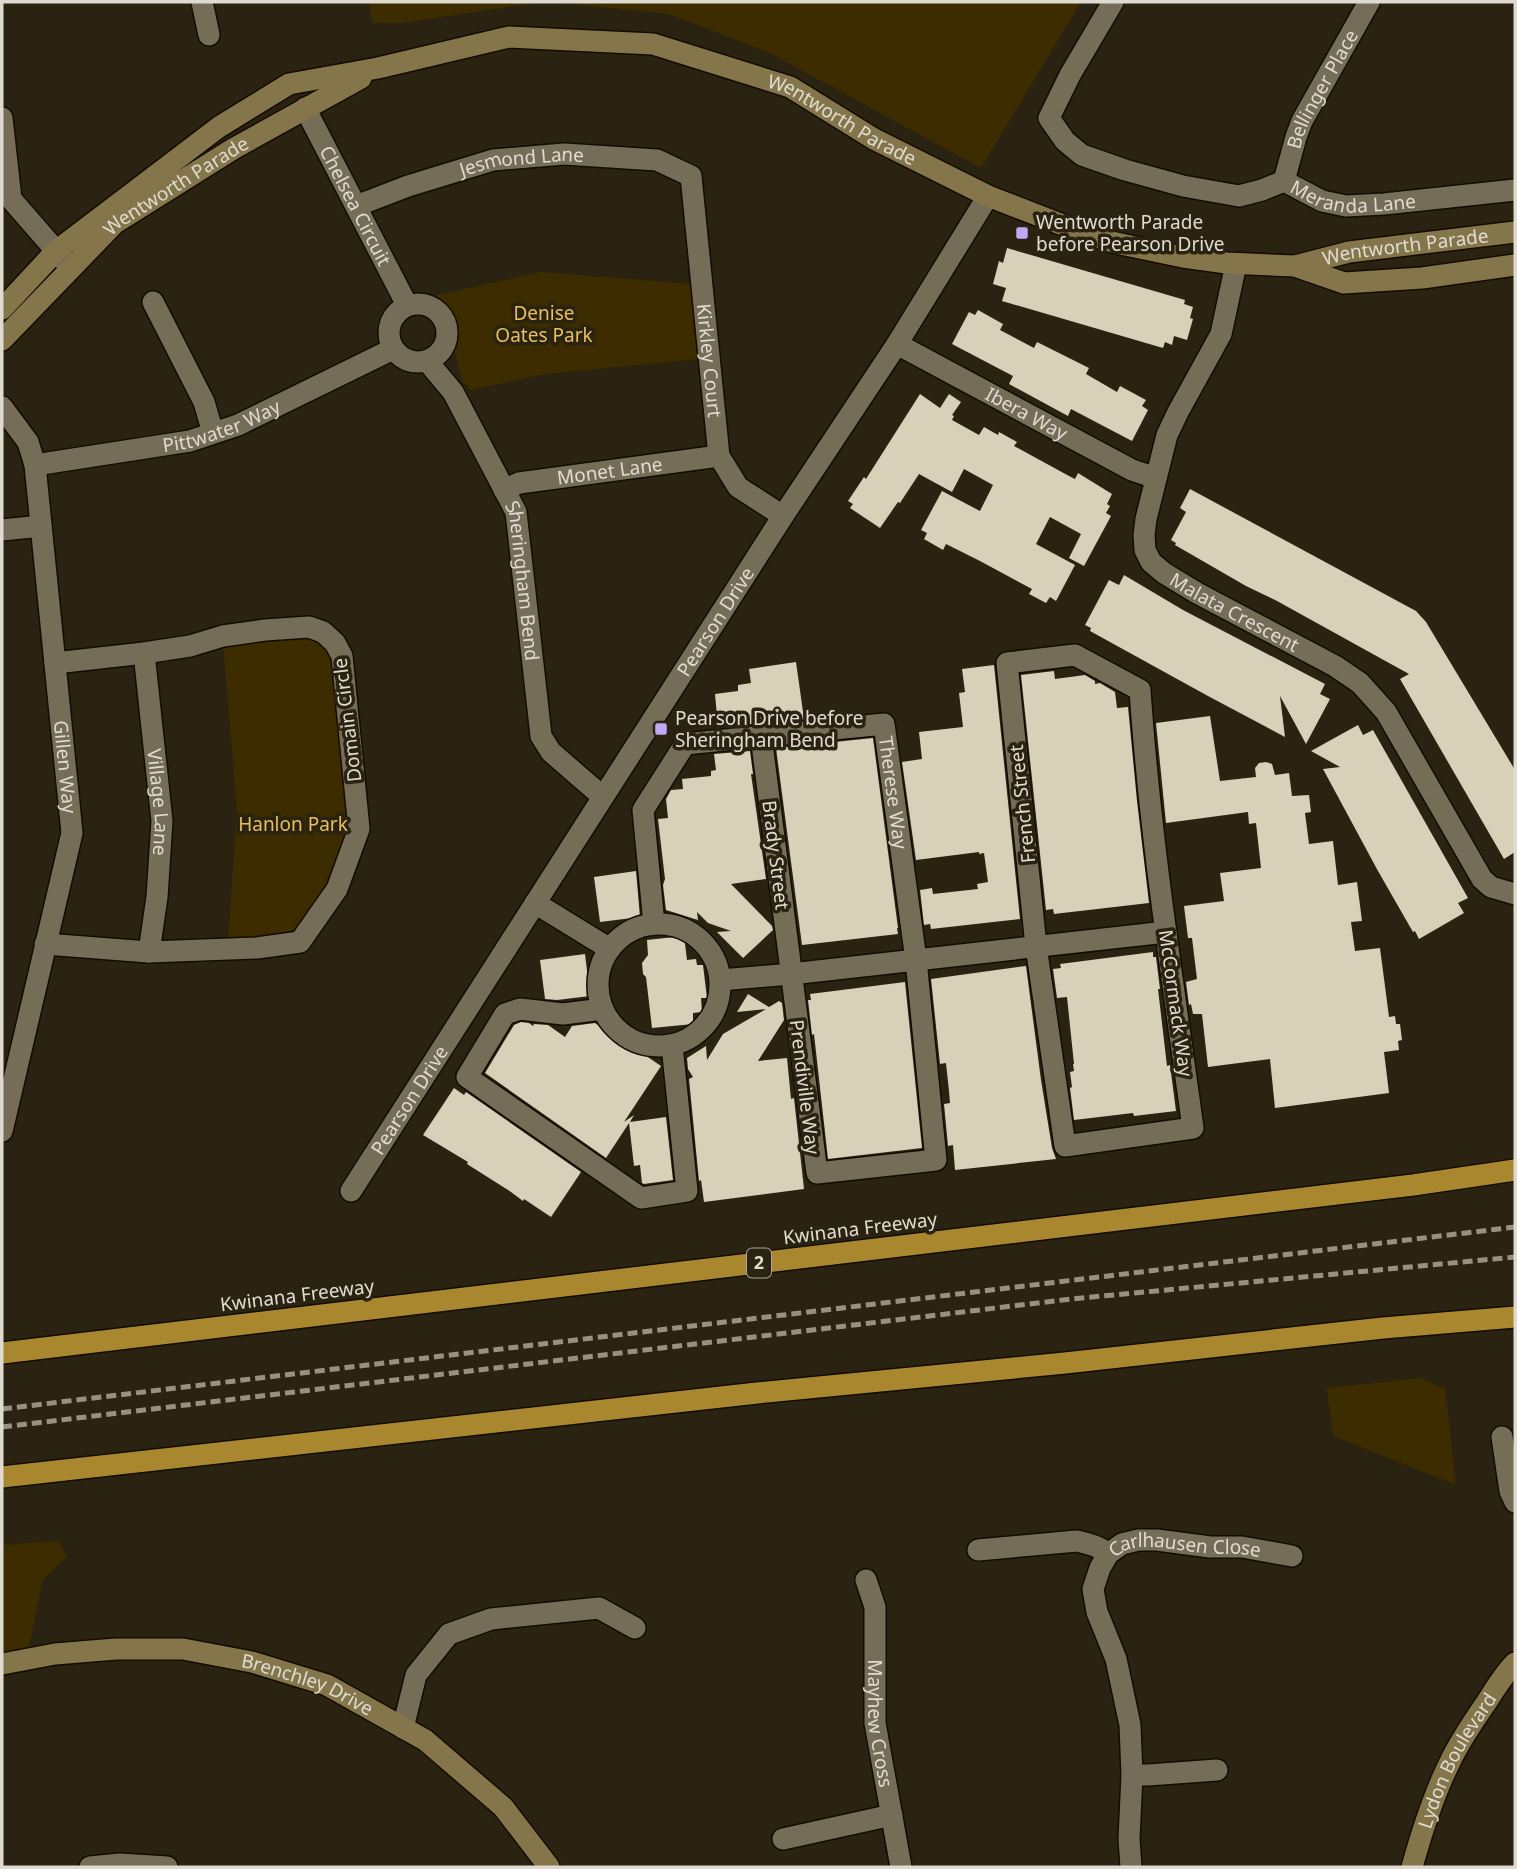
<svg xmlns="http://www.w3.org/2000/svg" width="1517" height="1869" font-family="'Noto Sans',sans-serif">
<rect width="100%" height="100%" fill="#2b2311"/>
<g fill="#3c2c00">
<polygon points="369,2 542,2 402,23 372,23"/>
<polygon points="551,2 1081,2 981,168 770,53 669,14"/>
<polygon points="541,272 692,284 700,359 546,374 471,390 462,381 455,353 455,330 453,320 446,308 433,296"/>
<polygon points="303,635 323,642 333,657 350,816 344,859 308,919 297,928 286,935 228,940 237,809 223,645"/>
<polygon points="1421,1378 1440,1387 1445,1387 1456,1485 1333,1436 1327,1388"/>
<polygon points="57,1541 67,1556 42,1581 29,1647 2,1656 2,1545"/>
</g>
<g fill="#d9d0b9">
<polygon points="1007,248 1185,300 1184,304 1193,307 1190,318 1193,319 1187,340 1174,336 1172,345 1165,342 1163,348 1002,301 1006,288 993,284 999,261 1003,263"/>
<polygon points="978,310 1003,324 1000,330 1034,348 1037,342 1089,368 1086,374 1117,392 1120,386 1146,400 1142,406 1148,410 1132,441 1071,409 1068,416 1009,384 1013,376 952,344 969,312 975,315"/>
<polygon points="920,394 940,408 949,394 961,402 952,415 954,416 952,420 979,435 984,427 998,435 999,432 1017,442 1014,446 1069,476 1075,479 1078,473 1112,494 1107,504 1110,506 1106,513 1111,516 1084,566 1069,558 1081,534 1050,517 1036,544 1075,565 1056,601 1050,597 1046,603 1029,594 1032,589 980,561 946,544 943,550 924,539 927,533 921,530 942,491 980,511 993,485 964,469 952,492 919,474 900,503 898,502 880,528 850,508 853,504 848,501 864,477 866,479"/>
<polygon points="1190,489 1416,611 1426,622 1515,770 1515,852 1504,859 1400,679 1409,674 1277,601 1246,586 1175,545 1176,543 1171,540 1186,512 1180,508"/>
<polygon points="1124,575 1183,610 1325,684 1320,694 1330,699 1306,744 1280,696 1285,737 1208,696 1090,631 1091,628 1085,625 1109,580 1119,585"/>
<polygon points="796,662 804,719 718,727 715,694 738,691 738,685 751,683 749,669"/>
<polygon points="994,665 1020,919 931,929 930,924 924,925 920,890 932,888 933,894 978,889 977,884 988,882 984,853 979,854 979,852 916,860 902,762 922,759 919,732 963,727 959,693 965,692 962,669"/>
<polygon points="1054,671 1055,679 1085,675 1095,681 1095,684 1100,683 1115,692 1117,708 1128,707 1137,801 1149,903 1054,914 1053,909 1046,910 1021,675"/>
<polygon points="1210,716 1220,781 1256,777 1255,768 1259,763 1266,762 1272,764 1275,775 1289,773 1292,796 1309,795 1311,812 1305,813 1309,844 1333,841 1338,885 1357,882 1362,921 1351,922 1355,951 1380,948 1389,1017 1395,1016 1396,1024 1400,1024 1402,1040 1398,1041 1399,1050 1384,1052 1389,1093 1275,1108 1270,1059 1208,1067 1202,1014 1193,1014 1191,1004 1189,1005 1186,982 1197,979 1192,938 1188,938 1184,906 1224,901 1220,873 1261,868 1256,823 1249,824 1248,812 1166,823 1156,723"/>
<polygon points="1358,725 1363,735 1373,730 1468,898 1458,903 1464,913 1419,939 1415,931 1413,932 1378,871 1323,769 1340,767 1311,751"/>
<polygon points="873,738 898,928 897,928 898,934 802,945 776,748"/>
<polygon points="750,751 753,774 751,774 766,879 731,884 772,926 773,930 743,958 717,932 731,931 708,923 697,912 698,920 666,910 663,885 665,879 658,819 668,818 666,799 671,790 683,789 682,779 711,776 711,771 716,770 714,754"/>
<polygon points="636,871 640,917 600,922 594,877"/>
<polygon points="684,936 687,960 696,959 697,965 703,965 707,998 701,998 702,1012 693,1013 693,1024 652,1028 646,977 643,974 642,963 648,955 647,940"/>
<polygon points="1153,952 1153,957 1156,957 1160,989 1158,989 1167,1066 1170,1065 1176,1111 1134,1116 1133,1113 1074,1120 1070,1088 1072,1087 1070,1072 1074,1071 1073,1064 1074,1064 1067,997 1057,998 1053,969 1061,968 1060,964"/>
<polygon points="585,954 590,996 557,1000 545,999 540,960"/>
<polygon points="1026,966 1041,1080 1052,1148 1056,1159 955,1170 953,1145 948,1146 944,1104 950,1103 949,1091 946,1063 940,1064 931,979"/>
<polygon points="905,982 922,1148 828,1159 814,1034 812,1035 808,1000 811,1000 810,994"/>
<polygon points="748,994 769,1007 779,1001 782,1003 784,1020 758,1061 787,1058 791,1099 794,1098 804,1189 704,1202 701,1180 699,1181 689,1079 693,1077 688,1069 687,1058 706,1046 707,1060 723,1034 766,1009 737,1012"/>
<polygon points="521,1022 529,1023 533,1026 534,1024 548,1025 565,1037 572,1026 595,1023 610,1033 611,1032 661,1066 624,1122 634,1115 630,1122 666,1117 673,1180 644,1184 642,1183 640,1165 634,1166 629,1123 606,1158 485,1073 514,1025"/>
<polygon points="454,1088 464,1095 466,1092 581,1172 551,1217 524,1199 523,1201 511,1192 467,1164 468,1162 423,1135"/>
</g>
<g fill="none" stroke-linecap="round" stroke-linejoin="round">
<defs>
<g id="street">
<polyline points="202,2 209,35"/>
<path id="s1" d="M1113 2 1070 75 1049 118 1065 141 1082 155 1125 170 1183 186 1239 196 1262 190 1284 181 1322 201 1346 206 1384 204 1515 190"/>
<path id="s2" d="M305 108 407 305"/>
<polyline points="2,118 11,199 71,268"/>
<path id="s3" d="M1284 181 1296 137 1302 121 1369 2"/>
<path id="s4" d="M356 206 408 186 493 160 564 154 657 160 691 176 719 456 738 487 783 516"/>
<path id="s5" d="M1236 264 1221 334 1178 412 1167 435 1146 519 1144 535 1145 550 1151 562 1164 573 1197 593 1335 666 1360 683 1386 712 1482 879 1491 887 1515 894"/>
<polyline points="153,302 204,402 213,433"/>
<circle cx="418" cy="333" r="29"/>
<path id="s6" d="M897 344 1132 470 1156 478"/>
<path id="s7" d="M427 361 453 392 516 512 541 736 551 752 603 797"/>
<path id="s8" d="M2 407 28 442 35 465 72 833 2 1131"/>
<path id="s9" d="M35 465 190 441 238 425 393 349"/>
<path id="s10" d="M504 490 519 483 719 456"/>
<polyline points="2,530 41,526"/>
<path id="s11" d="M144 653 162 821 157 897 149 952"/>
<path d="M1075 655 1140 690C1150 837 1173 982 1193 1128L1065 1146 1036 946 1007 663Z"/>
<polyline points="535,903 610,949"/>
<path id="s12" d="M654 924 643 810 685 744 884 724 916 960 936 1160 817 1173 761 736"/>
<circle cx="659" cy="985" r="61"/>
<polyline points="45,944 149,952 257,948 300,942 337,889 359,829 342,656 335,643 323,632 309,627 265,630 223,636 190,646 144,653 55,663"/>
<polyline points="721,980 791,974 1166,932"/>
<polyline points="603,1009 563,1014 520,1009 505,1014 467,1077 641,1198 687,1191 672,1045"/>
<path id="s13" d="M351 1191 783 516 897 344 988 196"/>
<polyline points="1502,1437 1510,1491 1515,1502"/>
<path d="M978 1550 1077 1541C1089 1544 1099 1546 1108 1554"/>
<path id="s14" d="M866 1580 875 1607V1723L901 1867"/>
<polyline points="403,1728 416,1675 449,1634 491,1619 599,1608 635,1628"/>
<polyline points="1132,1775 1148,1775 1217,1770"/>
<polyline points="783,1839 892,1815"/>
<polyline points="90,1867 120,1864 167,1867"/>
<path id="s15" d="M1131 1867 1129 1839 1132 1775 1130 1725 1116 1659 1097 1612 1093 1589 1100 1568 1108 1554 1122 1544 1138 1540H1157L1210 1547H1242L1292 1556"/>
</g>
<g id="secondary">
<polyline points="1295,266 1344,283 1422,278 1515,265"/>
<path id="s16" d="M2 309 56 251 219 127 289 84 378 68 509 37 653 44 790 87 874 139 988 196 1086 234 1116 243 1183 257 1227 263 1295 266 1349 252 1515 232"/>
<path id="s17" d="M2 340 115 223 233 149 361 78"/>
<path id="s18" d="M2 1664 55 1654 116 1649H183L252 1662 327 1685 425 1740 503 1807 549 1867"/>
<path id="s19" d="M1412 1867C1421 1835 1434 1794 1449 1764 1459 1742 1473 1722 1486 1703 1495 1689 1504 1674 1515 1663"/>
</g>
<g id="highway">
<polyline points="2,1353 1413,1185 1515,1170"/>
<polyline points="2,1477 757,1393 1065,1363 1383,1328 1515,1317"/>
</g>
</defs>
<use href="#street" stroke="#130c00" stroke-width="24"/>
<use href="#secondary" stroke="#130c00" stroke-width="24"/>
<use href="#highway" stroke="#130c00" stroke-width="24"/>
<use href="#street" stroke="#756d58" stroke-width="21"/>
<use href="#secondary" stroke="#84754b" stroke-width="21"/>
<use href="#highway" stroke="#a8872e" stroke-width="21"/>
<g stroke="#989183" stroke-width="5" stroke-dasharray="10 5" stroke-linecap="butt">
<polyline points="2,1409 1515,1227"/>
<polyline points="2,1427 1071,1299 1515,1257"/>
</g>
</g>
<g fill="#bfa9f4" stroke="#2b2311" stroke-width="2.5">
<rect x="1015" y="226" width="14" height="14" rx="3.5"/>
<rect x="654" y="722" width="14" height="14" rx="3.5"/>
</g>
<g text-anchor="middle" stroke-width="7" stroke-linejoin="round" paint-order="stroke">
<rect fill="#2b2311" stroke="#aaa497" stroke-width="2" x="747" y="1248.5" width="24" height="29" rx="5"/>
<g font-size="18" font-weight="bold" fill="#e0dbd0">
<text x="759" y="1269">2</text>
</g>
<g font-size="19" fill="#e0dbd0" stroke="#2b2311">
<text dy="7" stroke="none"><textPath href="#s3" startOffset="100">Bellinger Place</textPath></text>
<text dy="7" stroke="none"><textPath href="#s16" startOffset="940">Wentworth Parade</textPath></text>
<text dy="7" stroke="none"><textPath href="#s4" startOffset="173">Jesmond Lane</textPath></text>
<text dy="7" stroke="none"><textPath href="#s17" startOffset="234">Wentworth Parade</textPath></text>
<text dy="7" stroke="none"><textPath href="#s1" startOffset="466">Meranda Lane</textPath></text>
<text dy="7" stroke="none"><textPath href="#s2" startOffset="110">Chelsea Circuit</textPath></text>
<text dy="7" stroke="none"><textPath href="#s16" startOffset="1535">Wentworth Parade</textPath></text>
<text dy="7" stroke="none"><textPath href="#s4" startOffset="532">Kirkley Court</textPath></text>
<text dy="7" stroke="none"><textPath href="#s6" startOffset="147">Ibera Way</textPath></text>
<text dy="7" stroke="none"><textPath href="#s9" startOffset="191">Pittwater Way</textPath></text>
<text dy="7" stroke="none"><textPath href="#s10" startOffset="108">Monet Lane</textPath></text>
<text dy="7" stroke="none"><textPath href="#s7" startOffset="245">Sheringham Bend</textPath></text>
<text dy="7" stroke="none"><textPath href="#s5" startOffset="415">Malata Crescent</textPath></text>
<text dy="7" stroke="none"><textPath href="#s13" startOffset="676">Pearson Drive</textPath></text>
<text transform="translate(347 720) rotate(-97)" y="7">Domain Circle</text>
<text dy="7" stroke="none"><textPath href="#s8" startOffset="371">Gillen Way</textPath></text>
<text dy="7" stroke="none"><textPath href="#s12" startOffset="462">Therese Way</textPath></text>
<text dy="7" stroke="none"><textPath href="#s11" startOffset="150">Village Lane</textPath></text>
<text transform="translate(1022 804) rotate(-96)" y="7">French Street</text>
<text transform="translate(776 855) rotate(83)" y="7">Brady Street</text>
<text transform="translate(1176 1003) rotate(82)" y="7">McCormack Way</text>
<text transform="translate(805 1087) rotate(83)" y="7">Prendiville Way</text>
<text dy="7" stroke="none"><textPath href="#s13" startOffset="108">Pearson Drive</textPath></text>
<text transform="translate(860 1228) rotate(-7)" y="7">Kwinana Freeway</text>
<text transform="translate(297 1295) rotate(-7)" y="7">Kwinana Freeway</text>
<text dy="7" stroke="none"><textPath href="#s15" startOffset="402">Carlhausen Close</textPath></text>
<text dy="7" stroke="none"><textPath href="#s18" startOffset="312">Brenchley Drive</textPath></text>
<text dy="7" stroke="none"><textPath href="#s14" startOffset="145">Mayhew Cross</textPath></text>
<text dy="7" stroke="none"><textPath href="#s19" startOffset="116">Lydon Boulevard</textPath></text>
</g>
<g font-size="19" fill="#e0dbd0" stroke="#2b2311" text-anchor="start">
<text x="1036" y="229">Wentworth Parade<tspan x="1036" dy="22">before Pearson Drive</tspan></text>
<text x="675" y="725">Pearson Drive before<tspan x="675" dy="22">Sheringham Bend</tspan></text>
</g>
<g font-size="19" fill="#e6bf5e" stroke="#2b2311">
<text x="544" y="320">Denise<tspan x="544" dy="22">Oates Park</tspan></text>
<text x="293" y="831">Hanlon Park</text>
</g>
</g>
<rect width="1517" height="1869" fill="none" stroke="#e0dbd0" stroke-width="7"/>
</svg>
